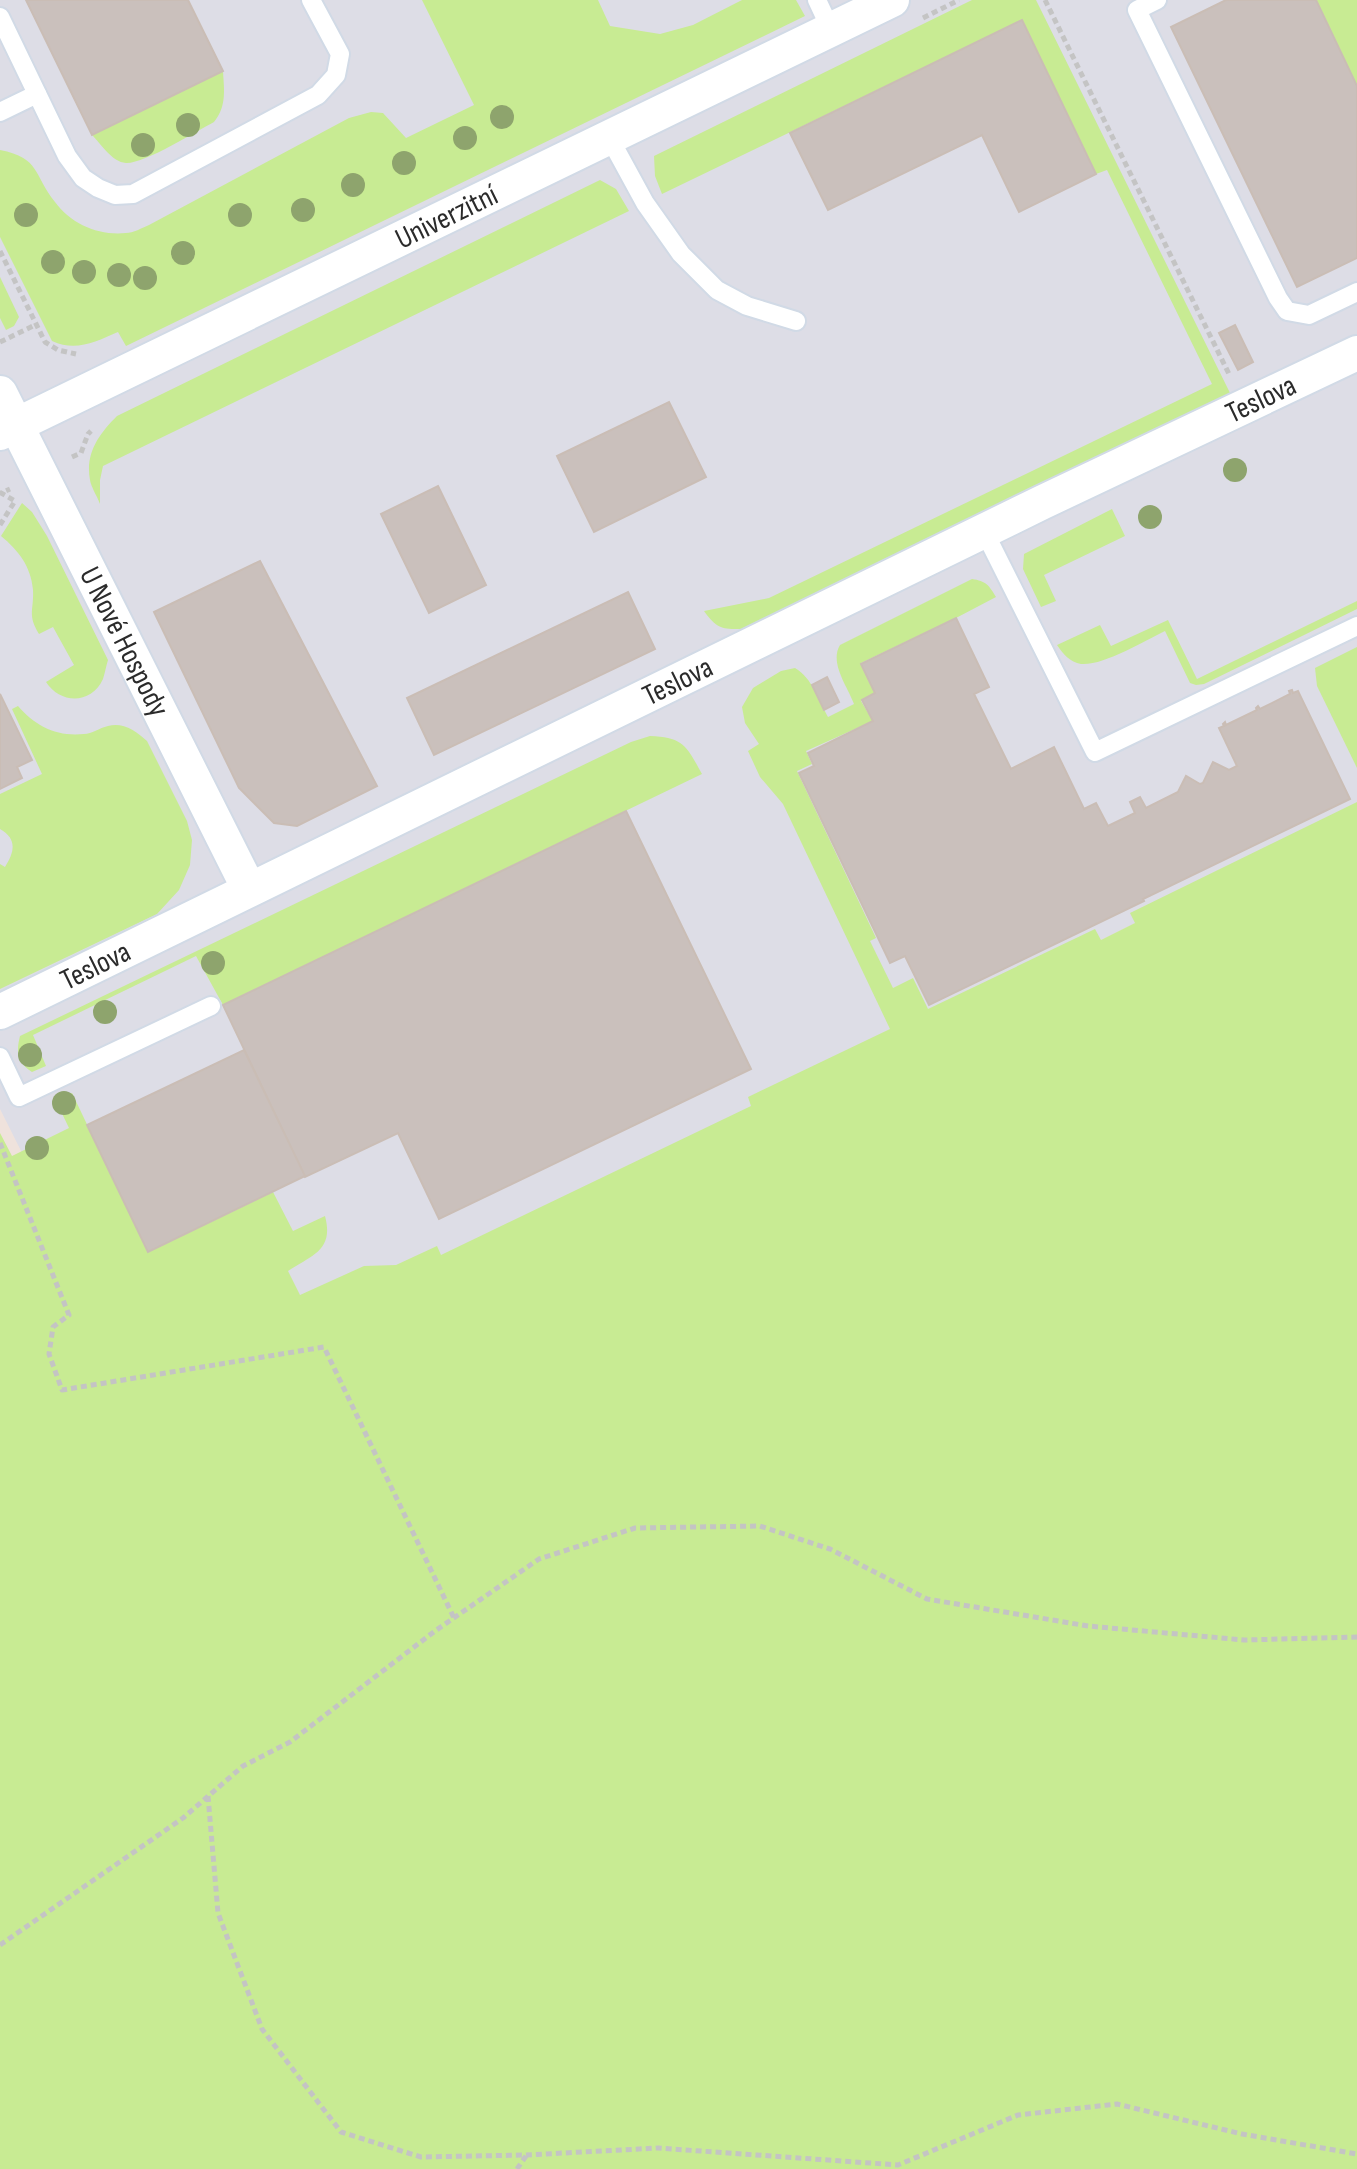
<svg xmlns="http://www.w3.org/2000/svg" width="1357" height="2169" font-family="'Sofia Sans Condensed',sans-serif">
<rect width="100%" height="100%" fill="#efe2dc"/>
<polygon fill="#dddde6" points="0,0 1357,0 1357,814 360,1305 93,1294 0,1109"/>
<g fill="#c8eb93">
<path d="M422 0H598L610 26 660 34 693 25 742 0H796L805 16 126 346 118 332C95 342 76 352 52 341L0 237V150C41 158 33 175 55 202 71 224 99 236 126 233 133 233 142 228 149 225L349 118 371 112 383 113 406 138 474 105Z"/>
<path d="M972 0H1036L1231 395 747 629C724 629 718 631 704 611L769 598 1212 384 1107 170 1096 174 1022 20 662 194 655 176 654 156Z"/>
<polygon points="1316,0 1357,0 1357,86"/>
<path d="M223 71C224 90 227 106 214 122 197 131 144 164 126 163 112 162 101 144 92 135Z"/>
<path d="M600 180 616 189 629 211 103 466 100 480V504C97 496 91 487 90 480 85 453 99 434 117 416Z"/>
<polygon points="0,277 19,317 14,326 6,330 0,318"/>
<path d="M22 503 32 512 47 536 108 660C106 666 105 673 103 679 91 705 60 704 46 682L74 665 53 627 39 634C27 614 34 611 33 590 31 566 18 550 1 536Z"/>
<polygon points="1112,509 1125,536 1044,575 1056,601 1041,607 1023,569 1024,554"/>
<path d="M972 579C986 581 989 585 996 597L956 618 861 663 875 693 861 701 873 721 806 751 812 764 797 771 876 938 870 941 893 988 913 978 928 1009 1095 929 1101 940 1135 923 1130 913 1357 802V2169H0V1133L12 1156 69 1128 56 1101 72 1093 148 1252 273 1192 293 1231 325 1216C334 1250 313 1255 288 1271L300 1295 364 1266 396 1265 437 1246 441 1255 751 1106 748 1097 890 1029 783 804 760 777 748 751 759 744 745 723 742 707 753 688 781 671 795 668C812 678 819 700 828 717L854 704C848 687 829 663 840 645Z"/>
<path d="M1357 601V609L1204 684 1196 685 1190 683 1165 631C1144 641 1103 666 1081 664 1070 662 1063 654 1057 645L1100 625 1111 646 1168 620 1197 679Z"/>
<polygon points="1357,647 1357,768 1317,686 1315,668"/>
<path d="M18 706C35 726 57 737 84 734 92 734 99 728 108 726 123 722 136 731 147 741L187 821 192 840 190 865 179 890 157 914 0 989V864L5 867C14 853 18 839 0 829V794L42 774 12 709Z"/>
<path d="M650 736C684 737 687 747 702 774L223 1005 196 956 33 1035 46 1066 32 1072C17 1062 16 1052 20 1036L631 742Z"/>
</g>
<g fill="#cac0bc" stroke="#cabdb5" stroke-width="2">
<polygon points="26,0 188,0 223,71 92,135"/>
<polygon points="1226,0 1316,0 1357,86 1357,258 1297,287 1171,27"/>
<polygon points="1022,20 1096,174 1019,212 982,135 828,210 790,133"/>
<polygon points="1235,325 1253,362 1238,370 1219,333"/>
<polygon points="669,402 706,477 594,532 557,456"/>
<polygon points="438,486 486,585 429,613 381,514"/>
<polygon points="260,561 377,786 297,826 274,823 239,788 154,612"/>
<polygon points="628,592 655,649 434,755 407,698"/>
<polygon points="956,618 989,687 974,694 1011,769 1054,747 1084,809 1096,803 1108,826 1135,813 1130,802 1140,797 1146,808 1178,792 1186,776 1200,784 1203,783 1213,762 1229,770 1237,766 1219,728 1224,726 1223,724 1225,722 1226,725 1257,710 1256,708 1258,706 1260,709 1290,694 1289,691 1292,690 1293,693 1298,691 1350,799 1143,899 1144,901 929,1005 905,956 890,963 799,773 814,766 808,753 873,721 862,700 875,693 861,664"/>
<polygon points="827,677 839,702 824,710 812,685"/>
<polygon points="0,694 32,760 17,767 22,778 0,789"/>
<polygon points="626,811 751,1069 439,1219 398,1133 305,1177 223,1005"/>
<polygon points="244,1050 305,1176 148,1252 87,1125"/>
</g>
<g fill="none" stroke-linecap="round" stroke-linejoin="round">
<defs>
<g id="service">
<polyline points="817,0 831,30"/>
<polyline points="1157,0 1137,10 1278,298 1287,311 1309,315 1357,292"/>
<polyline points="0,17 67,156 83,178 98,188 115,195 133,194 318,95 336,75 340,54 311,0"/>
<polyline points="0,112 37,94"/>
<polyline points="609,137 645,203 681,254 717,290 747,306 796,321"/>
<polyline points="984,531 1095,752 1357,626"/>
<polyline points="0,1057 19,1097 211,1006"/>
</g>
<g id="minor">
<path id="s1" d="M0 393 249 889"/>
<path id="s2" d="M0 433 892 0"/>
<path id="s3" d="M0 1012 1043 502 1357 353"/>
</g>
</defs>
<use href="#service" stroke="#d1dae6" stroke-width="22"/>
<use href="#minor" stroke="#d1dae6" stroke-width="38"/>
<g stroke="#c4c4c4" stroke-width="5" stroke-dasharray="6 4" stroke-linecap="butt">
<polyline points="1045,0 1230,376"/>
<polyline points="923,18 959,0"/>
<polyline points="0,251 45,342 58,350 76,354"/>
<polyline points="0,342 35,325"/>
<polyline points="72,457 81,453 88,434 91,431"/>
<polyline points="0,525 15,501 1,493 10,489"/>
<polyline points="0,1143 69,1315 53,1327 49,1354 62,1390 324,1347 454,1618"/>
<polyline points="208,1796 218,1913 262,2029 341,2132 421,2157 526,2155 658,2148 898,2165 1018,2115 1117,2104 1242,2134 1357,2154"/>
<polyline points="0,1945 183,1818 243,1766 290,1742 435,1631 539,1559 635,1528 760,1526 830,1549 927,1599 1088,1626 1244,1640 1357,1637"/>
<polyline points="517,2169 526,2156"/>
</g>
<use href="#service" stroke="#fff" stroke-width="18"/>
<use href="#minor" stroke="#fff" stroke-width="34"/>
</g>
<g fill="#8ea46d">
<circle cx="502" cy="117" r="12"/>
<circle cx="188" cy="125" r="12"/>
<circle cx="465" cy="138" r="12"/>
<circle cx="143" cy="145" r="12"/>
<circle cx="404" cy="163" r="12"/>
<circle cx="353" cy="185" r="12"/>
<circle cx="303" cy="210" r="12"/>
<circle cx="26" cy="215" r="12"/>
<circle cx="240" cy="215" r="12"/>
<circle cx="183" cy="253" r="12"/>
<circle cx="53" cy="262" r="12"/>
<circle cx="84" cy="272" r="12"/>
<circle cx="119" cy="275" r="12"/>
<circle cx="145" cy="278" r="12"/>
<circle cx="1235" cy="470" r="12"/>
<circle cx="1150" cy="517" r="12"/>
<circle cx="213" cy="963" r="12"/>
<circle cx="105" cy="1012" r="12"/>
<circle cx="30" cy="1055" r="12"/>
<circle cx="64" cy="1103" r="12"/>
<circle cx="37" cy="1148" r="12"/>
</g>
<g text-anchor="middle" stroke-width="7" stroke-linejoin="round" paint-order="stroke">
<g font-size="30" fill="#2b2b2b" stroke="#fff">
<text dy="10" stroke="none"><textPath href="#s2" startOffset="496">Univerzitní</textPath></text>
<text dy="10" stroke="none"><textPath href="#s3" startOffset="1402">Teslova</textPath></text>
<text dy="10" stroke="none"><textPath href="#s1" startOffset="278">U Nové Hospody</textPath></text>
<text dy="10" stroke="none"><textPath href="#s3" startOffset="754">Teslova</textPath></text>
<text dy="10" stroke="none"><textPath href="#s3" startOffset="106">Teslova</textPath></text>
</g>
</g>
</svg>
